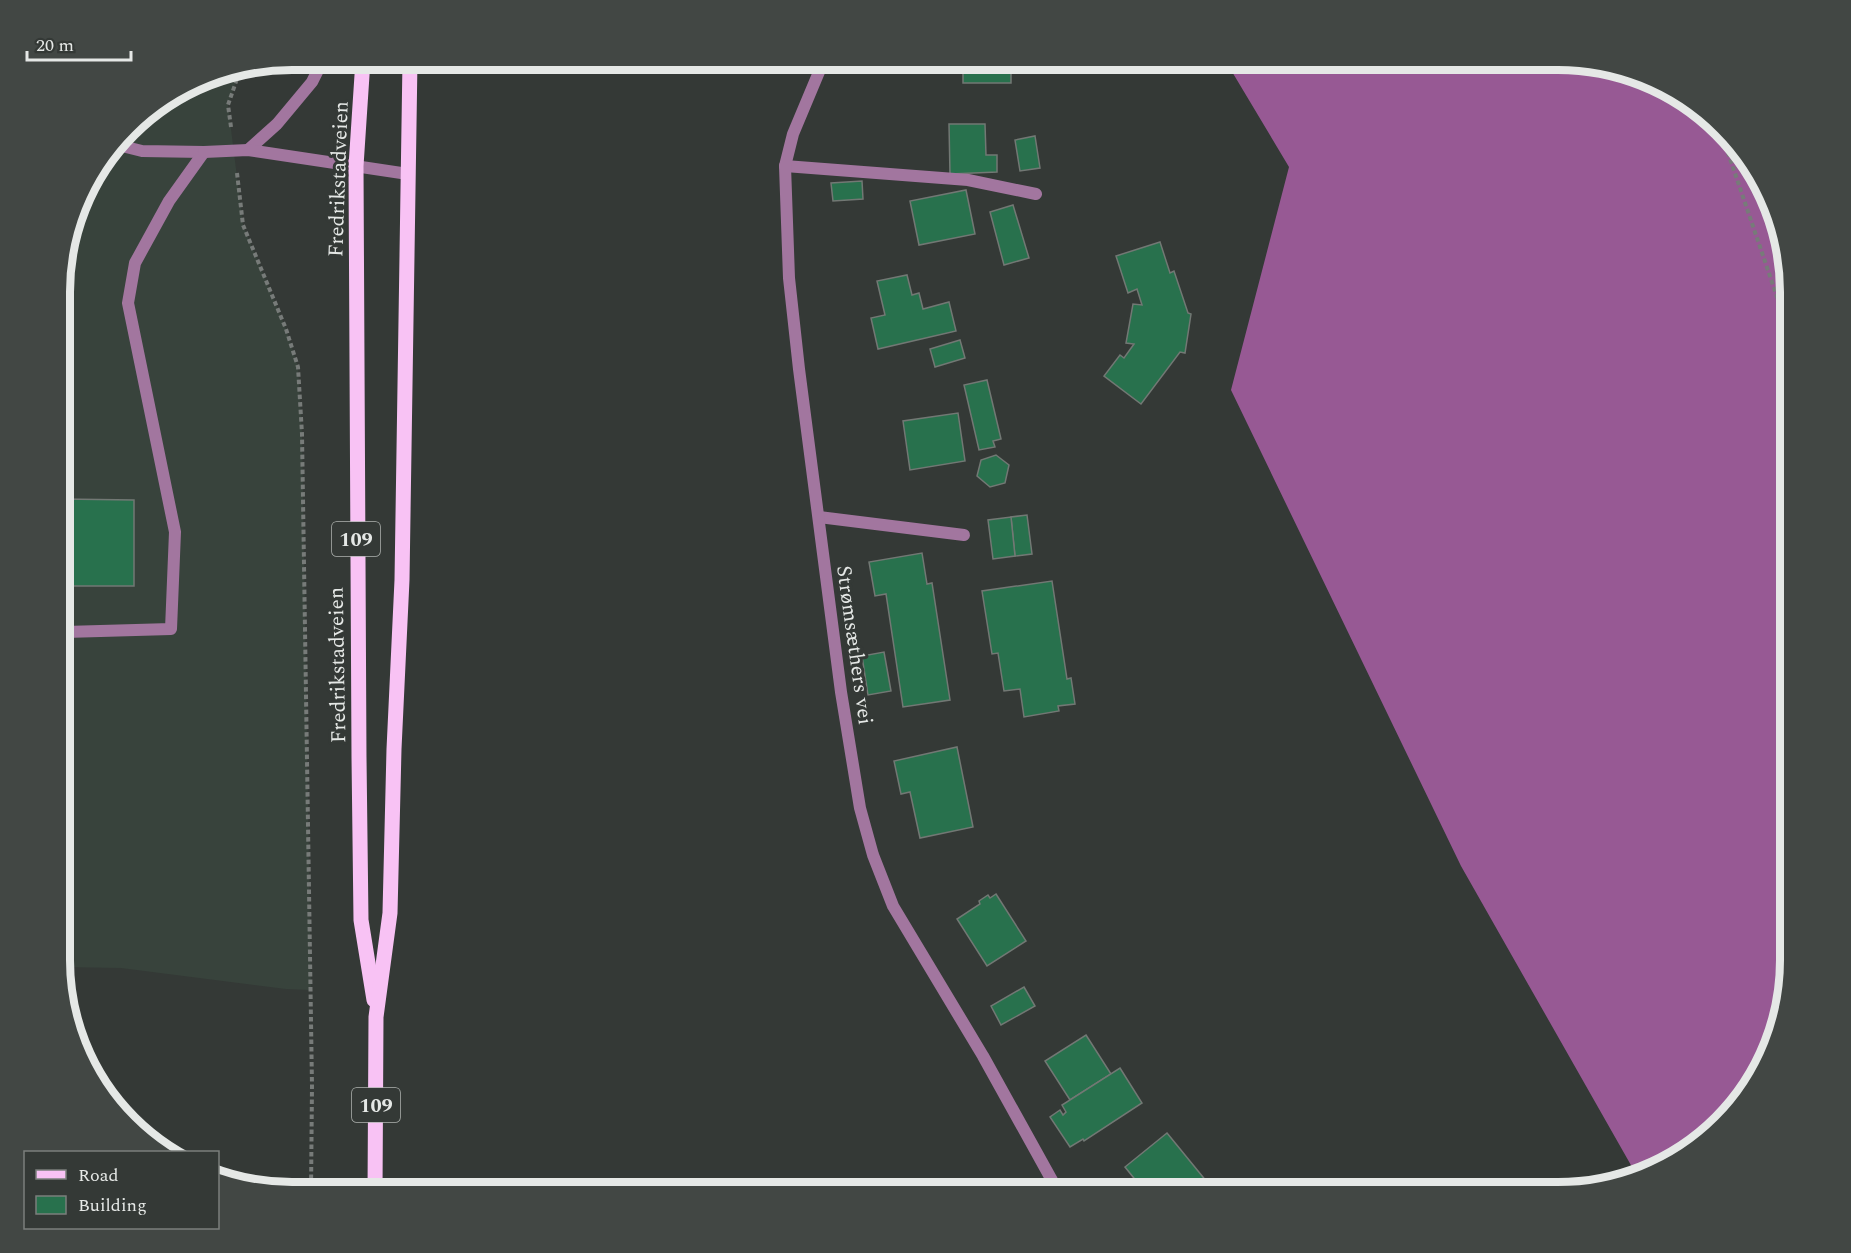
<svg xmlns="http://www.w3.org/2000/svg" width="1851" height="1253" font-family="Spectral,serif">
<rect width="100%" height="100%" fill="#343936"/>
<polygon fill="#38433c" points="240,70 228,105 243,225 286,329 298,367 302,434 311,990 286,989 121,968 62,967 62,263 84,190 139,118 204,78"/>
<polygon fill="#975994" points="1225,60 1558,60 1633,72 1688,99 1760,177 1791,278 1791,975 1779,1035 1752,1090 1674,1162 1636,1174 1461,866 1231,390 1289,167"/>
<g fill="#28714d" stroke="#727874" stroke-width="1.5">
<rect x="963" y="60" width="48" height="23"/>
<polygon points="949,124 985,124 986,155 997,155 997,172 950,174"/>
<polygon points="1035,136 1040,168 1020,171 1015,140"/>
<polygon points="862,181 863,199 833,201 831,183"/>
<polygon points="966,190 975,234 919,245 910,201"/>
<polygon points="1013,205 1029,258 1004,265 990,212"/>
<polygon points="1160,242 1170,273 1174,271 1188,313 1191,314 1185,353 1180,352 1141,404 1104,376 1120,355 1124,358 1134,344 1126,343 1133,304 1142,305 1137,289 1128,293 1116,256"/>
<polygon points="907,275 912,295 919,293 923,309 949,302 956,331 878,349 871,318 885,315 877,281"/>
<rect x="62" y="316" width="1" height="78"/>
<polygon points="960,340 965,358 935,367 930,349"/>
<polygon points="987,380 1001,439 993,441 995,447 979,450 964,385"/>
<polygon points="958,413 965,461 910,470 903,421"/>
<polygon points="996,455 1009,465 1005,483 990,487 977,476 981,460"/>
<polygon points="62,499 134,500 134,586 62,586"/>
<polygon points="1027,515 1032,554 1015,556 1011,517"/>
<polygon points="1011,517 1015,556 993,559 988,520"/>
<polygon points="922,553 927,584 932,583 950,700 903,707 886,594 875,596 869,562"/>
<polygon points="1052,581 1067,679 1071,678 1075,704 1058,706 1059,711 1024,717 1020,689 1004,691 998,653 992,654 982,591"/>
<polygon points="884,652 891,691 868,695 862,656"/>
<polygon points="957,747 973,827 920,838 910,792 901,794 894,761"/>
<polygon points="996,894 1026,941 987,966 957,919 980,904 979,901 988,895 990,898"/>
<polygon points="1024,987 1035,1006 1001,1025 991,1006"/>
<polygon points="1086,1035 1111,1074 1070,1100 1045,1061"/>
<polygon points="1120,1068 1142,1103 1084,1141 1083,1139 1070,1147 1050,1117 1060,1110 1063,1115 1066,1112 1062,1105"/>
<polygon points="1167,1133 1207,1182 1195,1193 1146,1193 1125,1167"/>
</g>
<g fill="none" stroke-linecap="round" stroke-linejoin="round">
<g stroke="#777b79" stroke-width="4" stroke-dasharray="4.5 3" stroke-linecap="butt">
<polyline points="231,127 228,105 240,70"/>
<polyline points="1723,138 1791,338"/>
<polyline points="237,173 243,225 286,329 298,367 302,434 312,1086 311,1193"/>
<polyline points="1791,432 1787,448 1791,458"/>
<polyline points="1791,651 1788,657 1791,662"/>
</g>
<g stroke="#a2769f" stroke-width="12">
<polyline points="118,145 142,151 204,152"/>
<polyline points="785,166 968,180 1036,194"/>
<polyline points="819,517 964,535"/>
<polyline points="65,632 171,629 175,532 128,303 135,263 169,201 204,152"/>
</g>
<g stroke="#a2769f" stroke-width="12">
<polyline points="824,60 793,134 785,166 789,278 799,369 841,692 860,808 873,855 893,906 983,1056 1059,1193"/>
<polyline points="248,150 277,124 312,82 323,60"/>
<polyline points="204,152 248,150 408,174"/>
</g>
<g stroke="#f8c2f4" stroke-width="15">
<polyline points="363,60 356,166 359,757 361,920 374,1000"/>
<polyline points="375,1193 376,1017 390,913 394,749 402,580 410,60"/>
</g>
</g>
<g text-anchor="middle" stroke-width="6" stroke-linejoin="round" paint-order="stroke">
<g fill="#343936" stroke="#b0b4b1" stroke-width="1.5">
<rect x="332" y="522" width="48" height="34" rx="4.5"/>
<rect x="352" y="1088" width="48" height="34" rx="4.5"/>
</g>
<g font-size="20" font-weight="bold" fill="#e5e8e6">
<text x="356" y="546">109</text>
<text x="376" y="1112">109</text>
</g>
<g font-size="21" fill="#e5e8e6" stroke="#343936">
<text transform="translate(338 179) rotate(-88)" y="7">Fredrikstadveien</text>
<text transform="translate(855 645) rotate(82)" y="7">Strømsæthers vei</text>
<text transform="translate(337 665) rotate(-91)" y="7">Fredrikstadveien</text>
</g>
</g>
<path d="M0 0H1851V1253H0ZM292 70H1558A222 222 0 0 1 1780 292V960A222 222 0 0 1 1558 1182H292A222 222 0 0 1 70 960V292A222 222 0 0 1 292 70Z" fill="#424744" fill-rule="evenodd"/>
<path fill="none" stroke="#e5e8e6" stroke-width="8" d="M292 70H1558A222 222 0 0 1 1780 292V960A222 222 0 0 1 1558 1182H292A222 222 0 0 1 70 960V292A222 222 0 0 1 292 70Z"/>
<rect x="24" y="1151" width="195" height="78" fill="#343936" stroke="#7b7f7c" stroke-width="1.5"/>
<rect x="36" y="1170" width="30" height="9" fill="#f8c2f4" stroke="#7b7f7c" stroke-width="1.5"/>
<text x="78" y="1181" font-size="18" fill="#e5e8e6">Road</text>
<rect x="36" y="1196" width="30" height="18" fill="#28714d" stroke="#7b7f7c" stroke-width="1.5"/>
<text x="78" y="1211" font-size="18" fill="#e5e8e6">Building</text>
<path d="M27 51v9h104v-9" fill="none" stroke="#e5e8e6" stroke-width="3"/>
<text x="36" y="51" font-size="18" fill="#e5e8e6" stroke="#343936" stroke-width="4.5" paint-order="stroke">20 m</text>
</svg>
